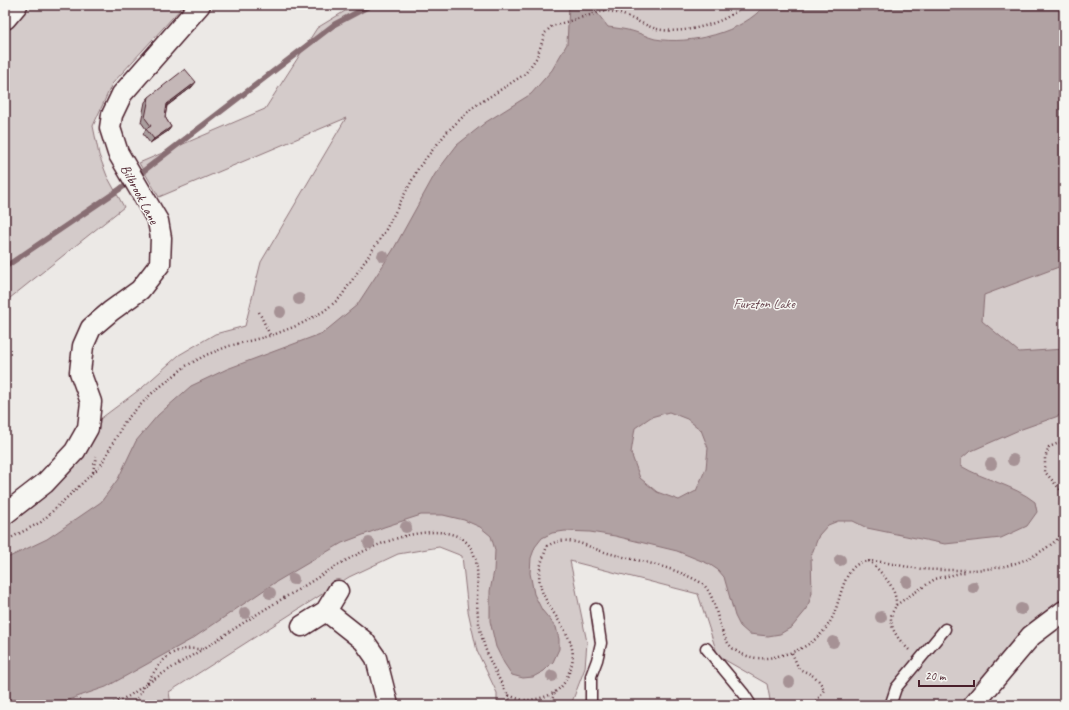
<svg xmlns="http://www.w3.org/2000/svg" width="1069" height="710" viewBox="0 0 1069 710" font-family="Caveat,sans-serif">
  <rect width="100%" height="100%" fill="#ece9e6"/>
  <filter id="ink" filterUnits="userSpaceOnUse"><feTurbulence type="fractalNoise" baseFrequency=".025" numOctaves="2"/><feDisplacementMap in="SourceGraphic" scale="8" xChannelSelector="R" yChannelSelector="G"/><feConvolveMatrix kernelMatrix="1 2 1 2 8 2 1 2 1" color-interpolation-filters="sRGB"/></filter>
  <g filter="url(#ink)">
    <path fill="#d4cbca" stroke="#8f757a" d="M 29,5 L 184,5 L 112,84 L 93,126 L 99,155 L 107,176 L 124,207 L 5,302 L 5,32 Z
      M 355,5 L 1064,5 L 1064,611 L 973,705 L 771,705 L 767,684 L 718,656 L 698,594 L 570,561 L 587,642 L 585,668 L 572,702 L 573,705 L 497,705 L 497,693 L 477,651 L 468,611 L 462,556 L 439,547 L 398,554 L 349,577 L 169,692 L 171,705 L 5,705 L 5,514 L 88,428 L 143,387 L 179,355 L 215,334 L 245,326 L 261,262 L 346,118 L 159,197 L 139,163 L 265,109 L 317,28 Z"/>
    <path fill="#b1a2a3" stroke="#886e73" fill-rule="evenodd" d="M 569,5 L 591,5 L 608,27 C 616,28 624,29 632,31 C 640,33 647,37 655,39 C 690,45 742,33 765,5 L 1064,5 L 1064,265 L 984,295 L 982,321 L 1019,352 L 1064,349 L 1064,414 L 1019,430 L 969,452 L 961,459 L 961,466 C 984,480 1014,485 1035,502 L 1037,512 L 1027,526 L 1001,538 L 945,544 L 867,528 L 853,521 L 838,521 L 828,525 L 819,535 L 811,556 L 812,593 L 807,609 L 792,627 L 780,634 L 768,636 L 749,634 L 740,626 L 735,616 L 724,577 L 718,570 L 709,564 L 677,551 L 615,536 L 590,532 L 565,531 L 552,533 L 542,538 L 535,547 L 531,558 L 530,573 L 534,594 L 542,610 L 556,627 L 559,639 L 559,649 L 553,662 L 544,671 L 533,677 L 523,678 L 512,675 L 504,663 L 496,647 L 490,621 L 490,591 L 494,571 L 495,550 L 491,536 L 480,527 L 464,520 L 443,515 L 421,515 L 384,527 L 342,543 L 276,582 L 192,639 L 106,687 L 68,700 L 27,705 L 5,705 L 5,559 L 47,539 L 101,502 L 118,479 L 136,441 L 158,415 L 191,386 L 227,369 L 323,333 L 357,305 L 393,250 L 435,174 L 457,145 L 486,122 L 531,94 L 552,70 L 567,44 ZM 669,412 L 687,419 L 701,430 L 708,448 L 706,468 L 696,491 L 679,500 L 657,492 L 640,478 L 631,453 L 635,428 L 651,417 Z"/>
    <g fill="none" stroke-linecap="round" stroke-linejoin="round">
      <path stroke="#886e73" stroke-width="5.5" d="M 5,267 L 120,189 L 335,24 L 371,5"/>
      <g stroke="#4a1f2b" stroke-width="13">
        <path id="lane" d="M 706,648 L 744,694 L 751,705
          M 591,705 L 591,676 L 597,660 L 601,643 L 596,609
          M 892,705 L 891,703 L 896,688 L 945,629"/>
      </g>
      <g stroke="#4a1f2b" stroke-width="23">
        <path id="street" d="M 5,514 L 45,483 L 75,451 L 88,428 L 91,402 L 80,372 L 83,346 L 91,328 L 111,311 L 140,290 L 160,264 L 161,238 L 158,221 L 118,153 L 110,128 L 112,115 L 122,94 L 200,5
          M 326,611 L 364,641 L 376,658 L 388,705
          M 302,626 L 326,611 L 338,591
          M 973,705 L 1031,636 L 1064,611"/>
      </g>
      <g stroke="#4a1f2b" stroke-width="25">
        <path id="secondary" d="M 5,18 L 16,5"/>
      </g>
      <path stroke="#4a1f2b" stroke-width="2.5" stroke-dasharray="1 3" stroke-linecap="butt" d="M 611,5 L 613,11 L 637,5
        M 259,312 L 270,335
        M 1064,441 L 1049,447 L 1045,458 L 1045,472 L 1064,494
        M 93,472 L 96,456
        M 5,541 L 41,522 L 93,473 L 101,465 L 125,421 L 151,394 L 186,366 L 206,355 L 229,346 L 273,335 L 301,324 L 324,311 L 340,298 L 384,233 L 419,167 L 447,132 L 472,108 L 525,74 L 537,57 L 545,33 L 552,26 L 604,11 C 623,11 639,24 657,29 C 681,35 727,24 743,5
        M 869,561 C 881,572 897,587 896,605 C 895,608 892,612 891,616 C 890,630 900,641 909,650
        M 896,605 L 935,579 L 965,572
        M 792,653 L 799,669 C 811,674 819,677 824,690 L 814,705
        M 147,683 C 156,669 165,653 182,650 C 188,648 195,649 201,649
        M 508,695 L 512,705
        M 110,705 L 129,696 C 153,679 178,664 203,649 C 234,629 264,609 296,591 C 327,572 357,551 392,540 C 411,533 448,526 465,541 C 481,554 477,583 477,601 C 478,640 490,663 508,695 C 513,697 520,700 526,700 C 537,700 552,696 560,688 C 565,683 567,677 570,670 C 583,637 546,614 540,584 C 537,572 543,558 547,546 C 554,542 560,540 568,541 C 580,542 590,547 601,551 C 631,560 664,564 692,578 C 696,580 700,582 703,584 C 722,603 714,643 742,654 C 756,660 768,659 782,655 C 804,650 824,637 833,616 C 840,602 843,570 860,563 C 873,558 895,565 909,567 C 924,570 939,570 954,570 C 997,571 1032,565 1064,533
        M 133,705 L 144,687
        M 549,705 L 555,693"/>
      <use href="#lane" stroke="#f6f6f2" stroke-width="10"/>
      <use href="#street" stroke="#f6f6f2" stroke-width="20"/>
      <use href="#secondary" stroke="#f6f6f2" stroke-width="22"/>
    </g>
    <g fill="#a69295">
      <circle cx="383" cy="256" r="6"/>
      <circle cx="299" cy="299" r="6"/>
      <circle cx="280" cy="312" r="6"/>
      <circle cx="1013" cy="460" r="6"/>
      <circle cx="991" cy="464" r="6"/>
      <circle cx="406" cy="527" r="6"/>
      <circle cx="369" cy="543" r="6"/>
      <circle cx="840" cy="560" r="6"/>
      <circle cx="293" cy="579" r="6"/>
      <circle cx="907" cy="582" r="6"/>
      <circle cx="973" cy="587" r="6"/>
      <circle cx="270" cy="593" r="6"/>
      <circle cx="1021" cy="609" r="6"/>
      <circle cx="245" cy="613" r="6"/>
      <circle cx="881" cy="617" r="6"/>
      <circle cx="833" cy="642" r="6"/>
      <circle cx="552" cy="676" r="6"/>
      <circle cx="789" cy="682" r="6"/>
    </g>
    <path fill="#a99d9d" stroke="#4a1f2b" d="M 192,87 L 167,106 L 165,117 L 171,127 L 168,131 L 150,143 L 143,134 L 146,129 L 141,122 L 145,102 L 149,97 Z"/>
    <path fill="#898080" stroke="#4a1f2b" d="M 196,82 L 192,87 L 164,108 L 167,104 Z
      M 171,127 L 168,131 L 150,143 L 154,139 Z"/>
    <path fill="#c4b7b7" stroke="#4a1f2b" d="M 185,69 L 196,82 L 167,104 L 165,117 L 171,127 L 154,139 L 146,129 L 151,126 L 145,118 L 149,97 Z"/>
  </g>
  <g text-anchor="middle" stroke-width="3" stroke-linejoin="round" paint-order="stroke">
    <g font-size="14" fill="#4a1f2b" stroke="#f6f6f2">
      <text transform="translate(140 194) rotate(62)" y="5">Bilbrook Lane</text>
    </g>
    <g font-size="14" fill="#6c4a53" stroke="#f6f6f2">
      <text x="764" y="308">Furzton Lake</text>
    </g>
  </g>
  <rect width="1069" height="710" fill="none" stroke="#f6f6f2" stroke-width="20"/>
  <rect x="10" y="10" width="1049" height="690" fill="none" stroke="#4a1f2b" stroke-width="1.5" filter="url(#ink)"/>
  <path d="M919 680v6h55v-6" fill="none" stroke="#4a1f2b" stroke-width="2"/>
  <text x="925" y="680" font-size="12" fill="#4a1f2b" stroke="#f6f6f2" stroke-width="3" paint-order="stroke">20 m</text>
</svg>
